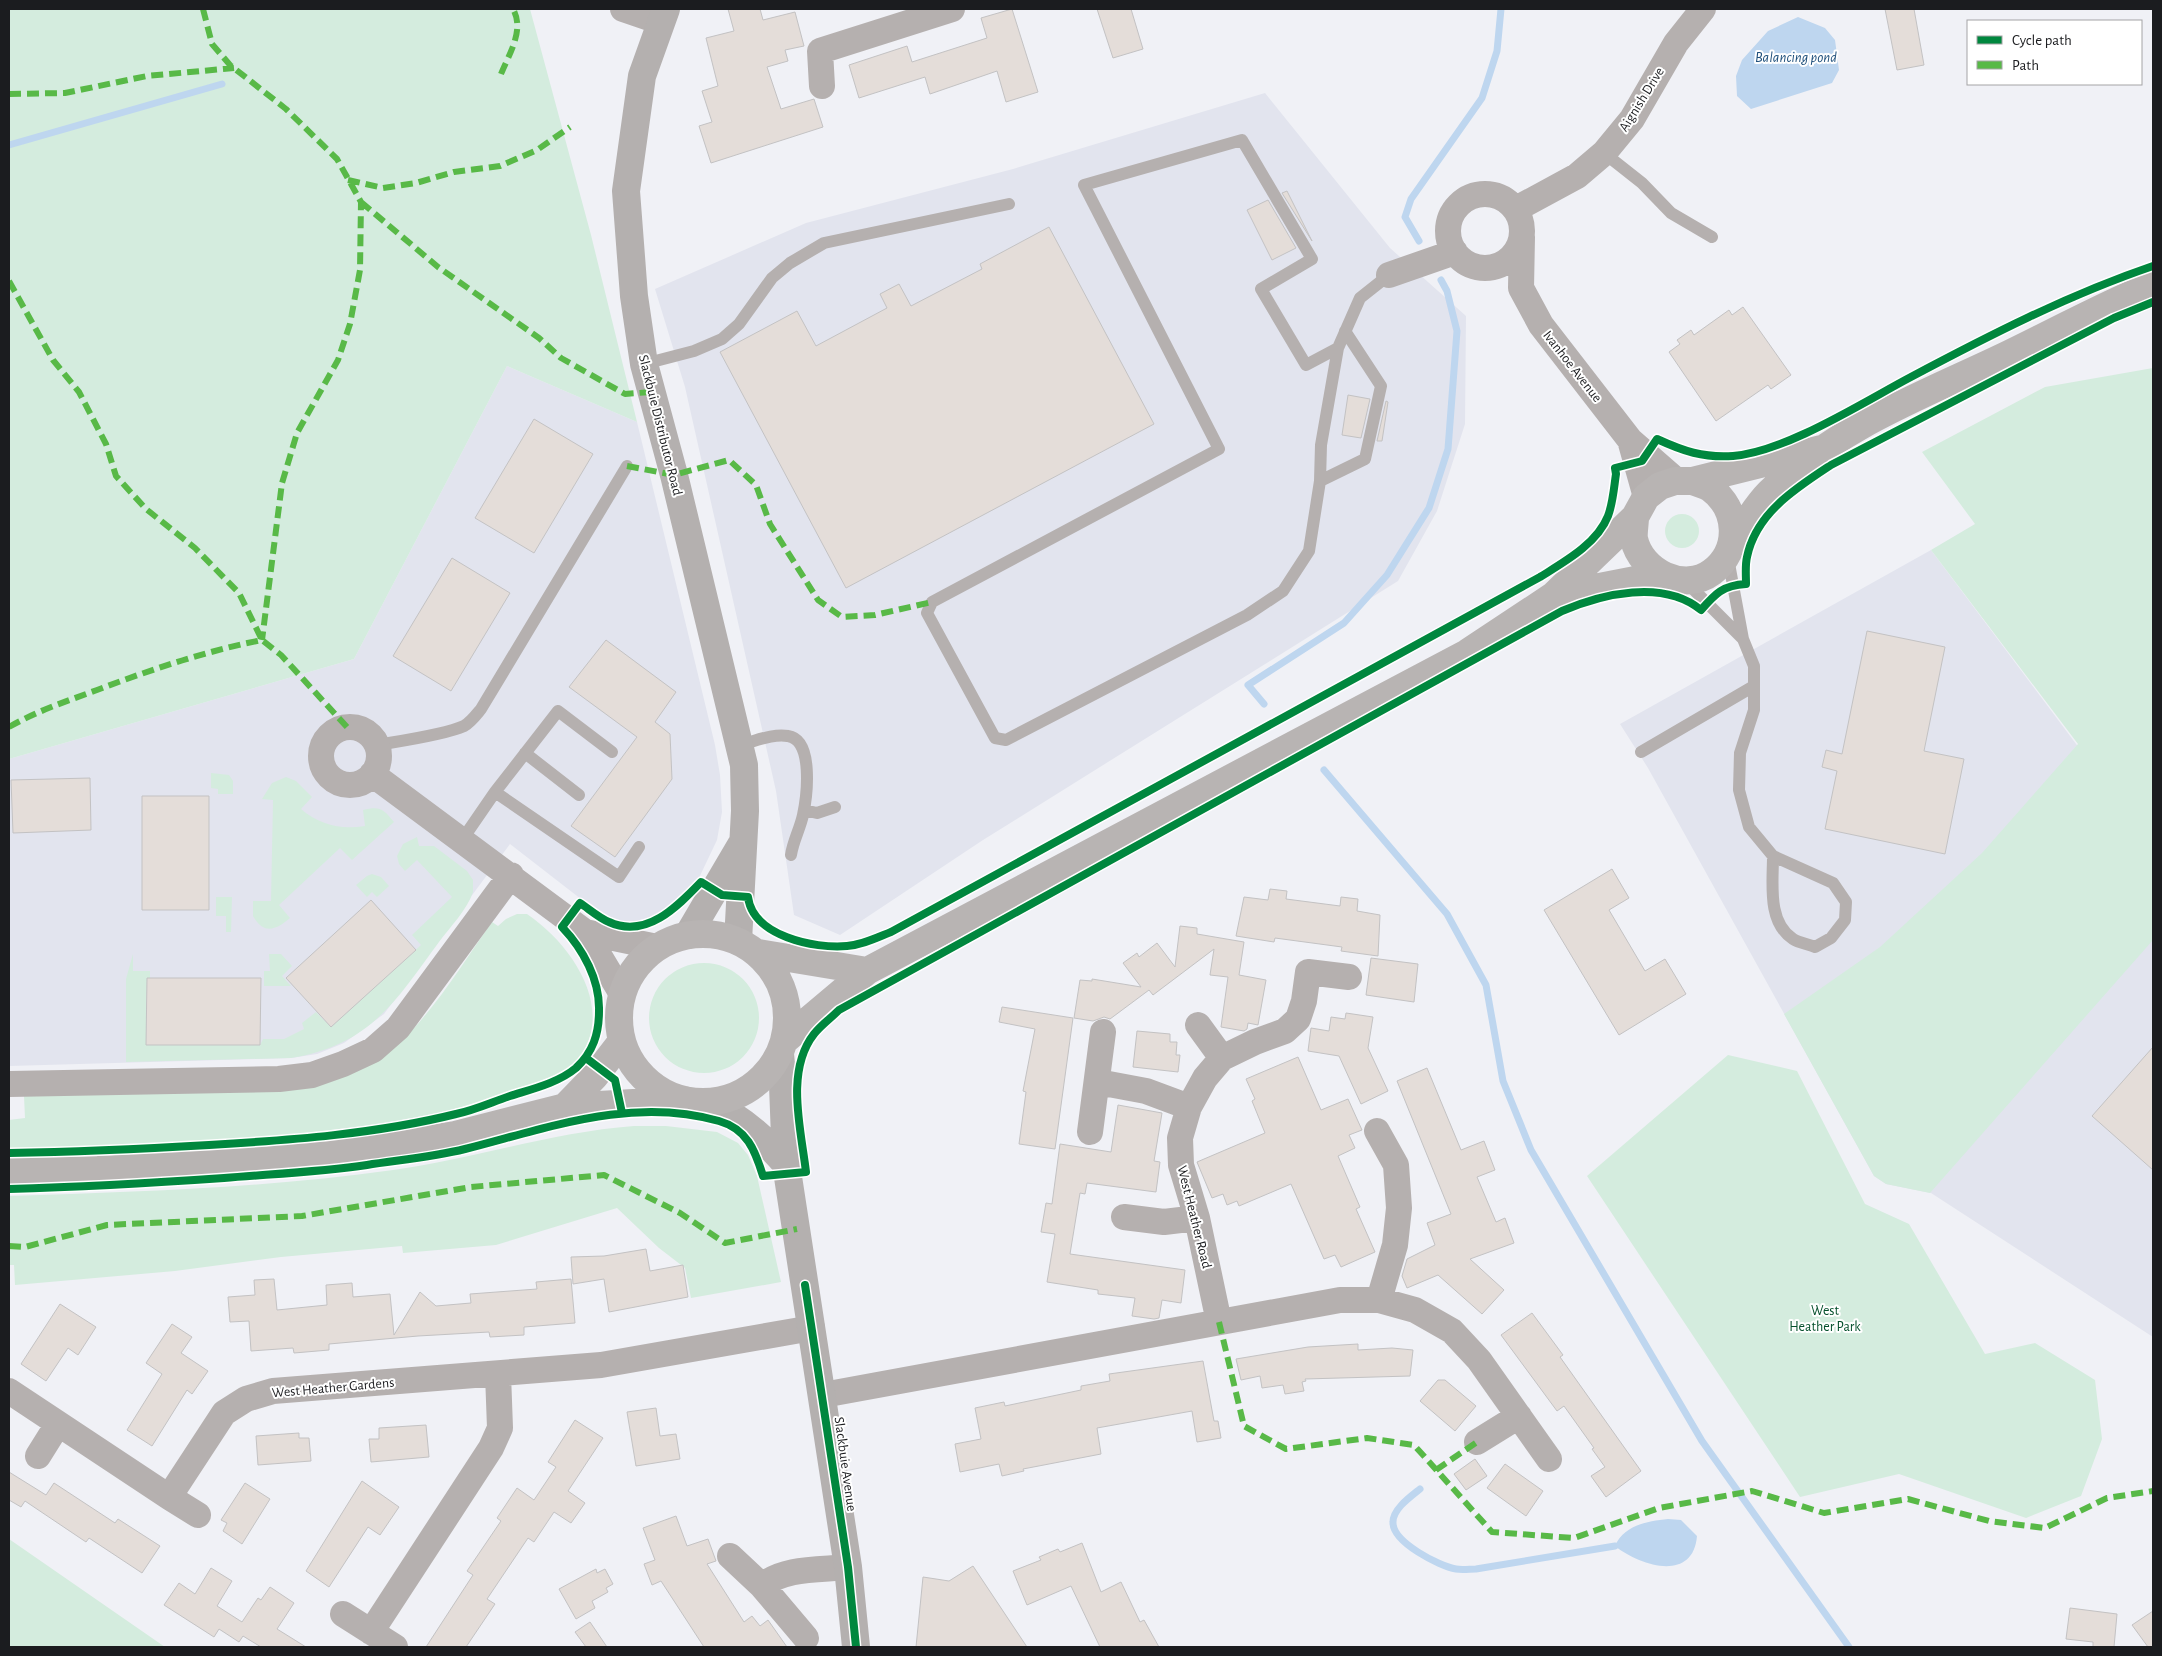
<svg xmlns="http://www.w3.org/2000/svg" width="2162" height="1656" viewBox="0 0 2162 1656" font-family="'Alegreya Sans',sans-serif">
  <rect width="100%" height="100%" fill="#f0f1f6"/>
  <path fill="#e2e4ee" d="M 1265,93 L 1390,248 L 1466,316 L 1465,424 L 1437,511 L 1398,581 L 983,840 L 840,935 L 794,915 L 776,791 L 685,387 L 655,289 L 806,223 L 1013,169 Z
    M 507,366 L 637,422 L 715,745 L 720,775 L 722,812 L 717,840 L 697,882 L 683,897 L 660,915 L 643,922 L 627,924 L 612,921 L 599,913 L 510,844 L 384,1014 L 344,1043 L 317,1054 L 291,1058 L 9,1066 L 9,759 L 354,659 Z
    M 1931,550 L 2153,847 L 2153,1337 L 1931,1193 L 1886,1184 L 1874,1176 L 1648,768 L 1620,724 Z"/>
  <path fill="#d4ecde" d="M 9,9 L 530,9 L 591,235 L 637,422 L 507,366 L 354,659 L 9,759 Z
    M 2153,368 L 2153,940 L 1930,1193 L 1886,1184 L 1874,1176 L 1784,1014 L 1880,947 L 1982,853 L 2078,744 L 1931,550 L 1975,524 L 1922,452 L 2045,387 Z
    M1665 531a17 17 0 1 1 34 0a17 17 0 1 1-34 0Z
    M 211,773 L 229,775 L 233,781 L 233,794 L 218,794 L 218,789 L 211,788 Z
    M 286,777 L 296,781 L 312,797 L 301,809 C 320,825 341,830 365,826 L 363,810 C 379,806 383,808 394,822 L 352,860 L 340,848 L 279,905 L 290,918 C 276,930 264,935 253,916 L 253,901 L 271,901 L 273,800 L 262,799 L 272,783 Z
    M 417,837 L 419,846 L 434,846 L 467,871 L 473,880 L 473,892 C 467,910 450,927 439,942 C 395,1002 370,1045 291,1058 L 126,1062 L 126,979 L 133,954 L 133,971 L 150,971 L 150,978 L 147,978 L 146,1045 L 260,1045 L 263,1039 L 284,1039 L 304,1029 L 302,1023 L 316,1012 L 331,1027 L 421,945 L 412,935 L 452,897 L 417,860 L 405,871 L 399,864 L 397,856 L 403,844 Z
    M 372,874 L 381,877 L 389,886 L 377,897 L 372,892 L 367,897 L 356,885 L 367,876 Z
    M 216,897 L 232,897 L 231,932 L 226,932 L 226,916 L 216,916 Z
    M 517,914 L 527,914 C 577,948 623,1021 567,1071 C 487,1108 401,1122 314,1132 C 213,1144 111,1148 9,1150 L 9,1120 L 25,1118 L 24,1096 L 328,1082 C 359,1071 390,1055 412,1030 C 441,1000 467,957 492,922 L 498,926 L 506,919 Z
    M 269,954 L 281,954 L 292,966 L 282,976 L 291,986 L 264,986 L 264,971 L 270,971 Z
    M649 1018a55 55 0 1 1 110 0a55 55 0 1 1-110 0Z
    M 1728,1055 L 1797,1071 L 1865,1204 L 1909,1224 L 1985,1354 L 2035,1343 L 2095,1380 L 2102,1439 L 2081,1496 L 2026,1518 L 1899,1474 L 1800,1497 L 1587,1176 Z
    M 634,1126 L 666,1126 L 717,1132 L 738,1143 L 748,1155 L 757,1176 L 781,1282 L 691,1298 L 685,1268 L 659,1248 L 617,1208 L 496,1245 L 403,1253 L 402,1246 L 281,1257 L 175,1271 L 15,1285 L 14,1265 L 9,1265 L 9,1196 C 137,1192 266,1188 393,1170 C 474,1159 552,1132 634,1126 Z
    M 9,1539 L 165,1647 L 9,1647 Z"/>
  <path fill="#bed6ef" d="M 1798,17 L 1825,28 L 1835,40 L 1839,70 L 1832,83 L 1751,109 L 1737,96 L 1736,76 L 1742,60 L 1768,31 Z
    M 1668,1519 L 1681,1520 L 1697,1536 C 1693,1583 1640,1566 1615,1546 C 1624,1525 1648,1521 1668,1519 Z"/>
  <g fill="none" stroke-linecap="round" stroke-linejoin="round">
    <path stroke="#bed6ef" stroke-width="7" d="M 9,145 L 222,84
      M 1419,241 L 1405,217 L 1411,199 L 1482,98 L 1497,51 L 1501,9
      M 1264,704 L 1248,685 L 1344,623 L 1387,575 L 1429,508 L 1448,449 L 1457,331 L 1447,291 L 1441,280
      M 1324,770 L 1447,914 L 1486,985 L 1503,1081 L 1531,1150 L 1702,1441 L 1849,1647
      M 1420,1489 C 1410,1497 1393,1509 1393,1522 C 1392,1542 1439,1566 1456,1569 C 1462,1570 1470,1569 1476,1569 L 1615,1546"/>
  </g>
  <path fill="#e4ddd9" stroke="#c3c2c3" d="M 728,9 L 760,9 L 763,20 L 795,12 L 804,46 L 785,50 L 788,61 L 767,67 L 781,109 L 814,99 L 823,127 L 711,163 L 699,126 L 712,122 L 702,91 L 718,86 L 706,38 L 734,31 Z
    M 1012,9 L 1038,92 L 1006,102 L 997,71 L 930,94 L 925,77 L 859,98 L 849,65 L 907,46 L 912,62 L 987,38 L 981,18 Z
    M 1097,9 L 1131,9 L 1143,49 L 1113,58 Z
    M 1885,9 L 1914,9 L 1924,65 L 1897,70 Z
    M 1287,191 L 1312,241 L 1282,193 Z
    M 1268,200 L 1296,248 L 1272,260 L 1247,210 Z
    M 1049,227 L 1154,424 L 846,588 L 720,352 L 797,311 L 816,346 L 887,308 L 880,294 L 899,284 L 911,306 L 982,269 L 980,264 Z
    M 1743,307 L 1791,375 L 1771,389 L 1768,385 L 1716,421 L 1669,352 L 1680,344 L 1677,340 L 1691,330 L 1694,335 L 1729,310 L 1732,315 Z
    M 1348,395 L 1370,399 L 1361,438 L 1342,435 Z
    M 1386,401 L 1388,402 L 1382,441 L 1377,441 Z
    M 534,419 L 593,454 L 534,553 L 475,518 Z
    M 452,558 L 510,593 L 451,691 L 393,656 Z
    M 1867,631 L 1945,647 L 1924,751 L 1964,759 L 1945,854 L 1825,829 L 1837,771 L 1822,767 L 1826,750 L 1842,754 Z
    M 606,640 L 676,692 L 655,722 L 670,734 L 672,779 L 615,857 L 571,826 L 637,737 L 569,687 Z
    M 90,778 L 91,830 L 13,833 L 11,780 Z
    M 142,796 L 209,796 L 209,910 L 142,910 Z
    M 1612,869 L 1629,898 L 1609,910 L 1645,971 L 1665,959 L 1686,994 L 1619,1035 L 1544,910 Z
    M 1270,889 L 1287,891 L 1286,899 L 1340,906 L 1341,897 L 1358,899 L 1357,911 L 1380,915 L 1378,956 L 1341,951 L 1342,947 L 1275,938 L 1274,942 L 1236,936 L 1244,897 L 1268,900 Z
    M 371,900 L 416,950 L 331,1027 L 286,978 Z
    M 1180,926 L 1197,928 L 1197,934 L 1244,942 L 1239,975 L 1266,980 L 1258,1025 L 1248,1023 L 1247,1029 L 1244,1031 L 1221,1027 L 1228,977 L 1210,975 L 1214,949 L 1153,995 L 1149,990 L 1110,1019 L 1104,1017 L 1093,1021 L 1074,1018 L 1080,980 L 1092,981 L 1092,979 L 1141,987 L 1123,963 L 1137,953 L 1139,957 L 1157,943 L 1175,967 Z
    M 1371,958 L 1418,964 L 1414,1002 L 1366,995 Z
    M 147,978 L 261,978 L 260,1045 L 146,1045 Z
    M 1002,1007 L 1073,1018 L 1055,1149 L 1019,1144 L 1026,1092 L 1023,1091 L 1035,1029 L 999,1022 Z
    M 1346,1013 L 1373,1017 L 1368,1048 L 1388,1091 L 1361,1104 L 1339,1056 L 1308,1051 L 1311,1028 L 1329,1031 L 1331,1017 L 1345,1019 Z
    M 1137,1031 L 1170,1034 L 1170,1042 L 1177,1042 L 1176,1055 L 1180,1055 L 1178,1072 L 1133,1067 Z
    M 2153,1047 L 2153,1170 L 2092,1116 Z
    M 1298,1057 L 1321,1110 L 1348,1099 L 1362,1130 L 1349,1135 L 1355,1148 L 1338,1156 L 1360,1207 L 1356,1209 L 1375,1252 L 1341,1267 L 1335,1255 L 1324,1259 L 1291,1184 L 1239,1206 L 1237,1201 L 1227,1205 L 1223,1194 L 1212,1198 L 1197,1162 L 1265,1133 L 1252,1101 L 1255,1099 L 1246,1079 Z
    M 1427,1068 L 1461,1150 L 1484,1141 L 1495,1170 L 1477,1177 L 1496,1222 L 1505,1218 L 1514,1243 L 1470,1259 L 1504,1290 L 1482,1314 L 1438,1275 L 1407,1288 L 1402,1276 L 1407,1259 L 1435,1245 L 1427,1223 L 1451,1214 L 1397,1081 Z
    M 1118,1105 L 1162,1113 L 1154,1161 L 1160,1162 L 1156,1192 L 1087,1183 L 1085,1194 L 1080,1193 L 1070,1254 L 1185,1270 L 1181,1303 L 1162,1300 L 1159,1318 L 1154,1319 L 1132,1316 L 1135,1298 L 1098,1294 L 1098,1290 L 1047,1282 L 1055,1234 L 1041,1232 L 1046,1203 L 1052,1204 L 1060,1144 L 1111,1152 Z
    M 646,1249 L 650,1271 L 683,1265 L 688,1297 L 609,1312 L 604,1279 L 573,1284 L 571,1257 L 604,1256 Z
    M 274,1279 L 277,1310 L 327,1305 L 326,1285 L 352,1283 L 353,1297 L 390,1294 L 394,1335 L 420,1292 L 436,1306 L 471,1303 L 470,1294 L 537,1289 L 536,1282 L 571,1279 L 575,1323 L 524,1327 L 524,1335 L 490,1337 L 489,1332 L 418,1336 L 329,1344 L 329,1350 L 294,1353 L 293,1348 L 251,1351 L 249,1321 L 230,1322 L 228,1297 L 255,1295 L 254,1280 Z
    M 60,1304 L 96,1327 L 78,1355 L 68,1348 L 46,1381 L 21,1364 Z
    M 1532,1313 L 1563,1355 L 1560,1357 L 1641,1471 L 1606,1497 L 1591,1476 L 1605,1467 L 1592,1449 L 1594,1448 L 1564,1406 L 1557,1411 L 1501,1335 Z
    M 172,1324 L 192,1337 L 181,1353 L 208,1371 L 192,1394 L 187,1390 L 152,1446 L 127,1430 L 162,1374 L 146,1363 Z
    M 1358,1344 L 1358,1350 L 1392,1348 L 1413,1350 L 1410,1376 L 1305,1379 L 1306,1381 L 1302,1382 L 1304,1391 L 1285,1394 L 1283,1385 L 1262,1388 L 1260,1376 L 1241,1380 L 1236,1359 L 1308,1347 Z
    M 1203,1361 L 1214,1421 L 1218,1421 L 1221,1438 L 1197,1442 L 1192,1411 L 1097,1428 L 1101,1454 L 1023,1469 L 1024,1471 L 1002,1476 L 999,1464 L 960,1472 L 955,1444 L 981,1439 L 975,1408 L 1004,1402 L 1005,1406 L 1081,1390 L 1081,1386 L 1110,1381 L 1109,1374 Z
    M 1438,1380 L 1445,1380 L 1476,1406 L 1455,1431 L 1420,1401 Z
    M 656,1408 L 660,1436 L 676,1434 L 680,1459 L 636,1466 L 627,1412 Z
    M 575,1420 L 603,1438 L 568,1491 L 585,1503 L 571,1523 L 554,1512 L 534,1542 L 528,1538 L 487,1599 L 495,1604 L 466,1647 L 426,1647 L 473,1575 L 467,1571 L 501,1521 L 497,1518 L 517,1488 L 534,1500 L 556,1467 L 548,1462 Z
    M 426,1425 L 429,1457 L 371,1462 L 369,1439 L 379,1439 L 379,1428 Z
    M 299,1433 L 299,1438 L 309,1438 L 311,1461 L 258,1465 L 256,1436 Z
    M 1475,1459 L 1487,1476 L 1466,1490 L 1454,1474 Z
    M 1505,1464 L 1543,1491 L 1526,1516 L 1487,1488 Z
    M 9,1472 L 46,1495 L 54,1483 L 115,1523 L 118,1519 L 160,1546 L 142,1573 L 89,1538 L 86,1542 L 25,1501 L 21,1507 L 9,1500 Z
    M 362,1481 L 399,1507 L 380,1535 L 368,1527 L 329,1587 L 306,1571 Z
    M 245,1483 L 270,1499 L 242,1544 L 223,1531 L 227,1523 L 221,1520 Z
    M 676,1516 L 687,1546 L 708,1539 L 716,1561 L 707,1564 L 744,1622 L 752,1616 L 760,1626 L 768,1620 L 787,1647 L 704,1647 L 661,1581 L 652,1585 L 644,1564 L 655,1560 L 643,1528 Z
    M 1082,1543 L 1101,1592 L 1121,1582 L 1140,1622 L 1144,1620 L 1159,1647 L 1100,1647 L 1071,1586 L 1027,1605 L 1013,1571 L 1041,1560 L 1039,1557 L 1058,1549 L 1060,1552 Z
    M 973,1566 L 1027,1647 L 916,1647 L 923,1577 L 949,1581 Z
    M 211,1568 L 232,1581 L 217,1606 L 242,1622 L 258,1598 L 261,1600 L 270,1587 L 294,1603 L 277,1629 L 306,1647 L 261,1647 L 243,1636 L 239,1642 L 219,1629 L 214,1637 L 164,1605 L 179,1583 L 195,1594 Z
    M 596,1569 L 597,1573 L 605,1569 L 613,1584 L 606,1588 L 608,1592 L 592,1601 L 595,1608 L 576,1619 L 559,1589 Z
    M 2070,1608 L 2117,1614 L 2114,1647 L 2093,1647 L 2093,1642 L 2066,1639 Z
    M 2153,1611 L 2153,1647 L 2148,1647 L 2132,1625 Z
    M 590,1622 L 607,1647 L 586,1647 L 575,1632 Z"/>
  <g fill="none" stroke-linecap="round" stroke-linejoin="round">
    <path stroke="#b5b0af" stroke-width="12" d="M 1604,153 L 1642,183 L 1671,213 L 1712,237
      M 1338,348 L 1306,365 L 1261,289 L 1312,259 L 1242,140 L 1084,185 L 1219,449 L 932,602 L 927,613 L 995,738 L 1006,740 L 1247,615 L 1283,591 L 1309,551 L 1320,481 L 1321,445 L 1338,348 L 1360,298 L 1389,275
      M 644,364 L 694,351 L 722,339 L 739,324 L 772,278 L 790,263 L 824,243 L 1009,204
      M 1320,481 L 1365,459 L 1381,386 L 1345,331
      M 1728,558 L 1743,639 L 1754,666 L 1754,710 L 1740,753 L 1739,790 L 1749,827 L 1773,856 L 1833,883 L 1846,902 L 1845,920 L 1831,938 L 1815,947 C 1808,944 1799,943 1793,939 C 1767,922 1773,883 1773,856
      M 1685,581 L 1743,639
      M 377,745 C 400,741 444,735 464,726 C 471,722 476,715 481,709 L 627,466
      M 739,745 C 753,742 773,733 788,736 C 814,740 807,796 803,815 C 800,829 793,841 791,855
      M 1641,752 L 1754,686
      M 525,753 L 579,795
      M 495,792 L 619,877 L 639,847
      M 804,810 L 817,813 L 835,807
      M 462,840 L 495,792 L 558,711 L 612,752"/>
    <path stroke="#b5b0af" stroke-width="26" d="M 623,9 L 661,22
      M 822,86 L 820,51 L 952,9
      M1448 231a37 37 0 1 1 74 0a37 37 0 1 1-74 0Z
      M 1516,209 L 1577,176 L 1604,153 L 1632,119 L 1676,43 L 1703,9
      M 1522,237 L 1521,288 L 1541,325 L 1630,440 L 1677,481
      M 1389,275 L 1455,252
      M 1630,440 L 1646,497
      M321 756a29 29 0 1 1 58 0a29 29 0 1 1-58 0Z
      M 372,774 L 585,932 L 622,994
      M 585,932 L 657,947
      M 1198,1025 L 1222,1058
      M 1098,1082 L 1146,1091 L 1189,1107
      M 9,1084 L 279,1079 L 312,1075 L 343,1064 L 373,1050 L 398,1028 L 511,875
      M 1377,1131 L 1396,1165 L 1399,1208 L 1395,1245 L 1379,1300
      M 1090,1132 L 1103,1032
      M 1124,1217 L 1164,1222 L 1197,1218
      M 1219,1322 L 1197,1218 L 1181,1165 L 1180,1138 L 1189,1107 L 1205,1078 L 1222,1058 L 1255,1042 L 1285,1031 L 1298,1019 L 1304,1001 L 1308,972 L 1349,977
      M 9,1391 L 169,1497 L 224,1413 L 246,1399 L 273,1391 L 601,1365 L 812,1328
      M 823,1395 L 1340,1300 L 1379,1300 L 1415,1310 L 1452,1331 L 1479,1360 L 1549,1459
      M 1477,1442 L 1519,1416
      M 38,1456 L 58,1424
      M 169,1497 L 198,1515
      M 730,1556 L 762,1586 L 806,1638
      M 762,1586 C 784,1567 820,1570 848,1567
      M 343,1614 L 395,1647
      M 371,1632 L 491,1448 L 500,1428 L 498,1374"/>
    <path stroke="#b4b0af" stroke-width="28" d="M 666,9 L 642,76 L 626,191 L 634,296 L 644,364 L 674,475 L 744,765 L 745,811 L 738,941
      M 688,935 L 741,845
      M 780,1054 L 783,1085 L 786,1164 L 848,1567 L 856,1647
      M 710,1102 C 745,1122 760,1134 786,1164"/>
    <path stroke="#b8b4b3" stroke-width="28" d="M 1635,517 C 1635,524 1633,533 1634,539 C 1641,572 1684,593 1712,572 C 1741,550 1739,509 1710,488 C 1705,485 1698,483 1692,481
      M 1733,542 C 1745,526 1755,507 1769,493 C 1835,428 1921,396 2003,357 C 2053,333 2102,306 2153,285
      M 1553,596 L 1661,575
      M619 1018a84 84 0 1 1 168 0a84 84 0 1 1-168 0Z
      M 758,953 L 867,971
      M 785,1040 L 867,971 L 1467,653 L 1553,596 L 1635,517 L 1646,497 L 1660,486 L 1675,481 L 1692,481 L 1821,449
      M 565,1107 L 595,1076 L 622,1041
      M 9,1172 L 98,1170 L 269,1160 L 355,1151 L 455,1135 L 565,1107 L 685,1100"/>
    <path stroke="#58b947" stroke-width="6" stroke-dasharray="12 6" stroke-linecap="butt" d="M 203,9 L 212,44 L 230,65 L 286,109 L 337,159 L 361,202 L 360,270 L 350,324 L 338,360 L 297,433 L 282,483 L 262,640
      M 501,74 C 509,54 525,30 513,9
      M 9,94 L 65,93 L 147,76 L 234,68
      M 348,180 L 383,188 L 416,183 L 454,172 L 500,166 L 537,150 L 570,127
      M 361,202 L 438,267 L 539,338 L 561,358 L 625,394 L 651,392
      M 9,281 L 53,360 L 79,392 L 106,444 L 116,476 L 146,509 L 195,548 L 239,593 L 262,640
      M 627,466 L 674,475 L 729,460 L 756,485 L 770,524 L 818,600 L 842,617 L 875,615 L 932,602
      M 9,727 C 37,711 67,701 97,690 C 150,670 206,651 262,640 L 281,655 L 347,727
      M 9,1246 L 25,1247 L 107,1225 L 302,1216 L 471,1187 L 604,1175 L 680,1213 L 725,1243 L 797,1229
      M 1219,1322 L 1244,1426 L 1286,1449 L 1367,1438 L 1414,1445 L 1492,1532 L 1574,1538 L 1659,1508 L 1752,1491 L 1824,1513 L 1908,1499 L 1989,1521 L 2045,1528 L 2107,1498 L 2153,1491
      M 1436,1470 L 1477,1442"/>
    <g stroke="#fff" stroke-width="11">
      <path id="cycleway" d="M 586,1058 L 615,1080 L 622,1113
        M 9,1153 C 76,1152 142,1149 209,1145 C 292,1140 376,1134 456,1114 C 475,1110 492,1102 510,1096 C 532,1089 558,1083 576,1068 C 593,1052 599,1034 599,1011 C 600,980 583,949 562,927 L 580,903 C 589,909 599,918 609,922 C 646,939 677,907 701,882 L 722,895 L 748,897 C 753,936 814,949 847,946 C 862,945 876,938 891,932 L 1540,577 C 1564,562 1597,544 1608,516 C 1613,503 1614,487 1616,474 L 1615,468 L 1642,461 L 1657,439 C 1683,451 1703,458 1733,456 C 1785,452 1862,403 1909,378 C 1988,336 2068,295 2153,266
        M 9,1189 C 81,1187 152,1183 224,1178 C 271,1174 320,1172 367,1165 C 399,1160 433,1157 465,1149 C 548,1128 632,1096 719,1121 C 747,1129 755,1150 763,1176 L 806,1172 C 801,1129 785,1071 814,1034 C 821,1025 831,1018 839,1010 L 1562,611 C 1602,594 1663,579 1701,610 C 1715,594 1723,585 1746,584 C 1746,575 1745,565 1747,557 C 1756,513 1796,488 1831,465 L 2114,318 L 2153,302
        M 805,1285 L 848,1567 L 856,1647"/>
    </g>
    <use href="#cycleway" stroke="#00873e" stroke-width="8"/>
  </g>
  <g text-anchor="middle" stroke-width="4" stroke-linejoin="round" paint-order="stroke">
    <g font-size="14" fill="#1b1c1f" stroke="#fff">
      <text transform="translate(1641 99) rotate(-58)" y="5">Aignish Drive</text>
      <text transform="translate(1573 366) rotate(52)" y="5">Ivanhoe Avenue</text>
      <text transform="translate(661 425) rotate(76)" y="5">Slackbuie Distributor Road</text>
      <text transform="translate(1195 1217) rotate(76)" y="5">West Heather Road</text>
      <text transform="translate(333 1387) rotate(-5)" y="5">West Heather Gardens</text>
      <text transform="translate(846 1464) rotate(82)" y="5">Slackbuie Avenue</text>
    </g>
    <g font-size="14" fill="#05502c" stroke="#fff">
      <text x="1825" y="1315">West<tspan x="1825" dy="16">Heather Park</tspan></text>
    </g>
    <g font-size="15" font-style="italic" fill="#1d4e7a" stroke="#fff">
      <text x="1796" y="62">Balancing pond</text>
    </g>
  </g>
  <rect width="2162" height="1656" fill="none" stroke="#1b1c1f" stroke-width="20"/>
  <rect x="1967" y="20" width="175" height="65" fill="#ffffff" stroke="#a4a4a5"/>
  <rect x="1977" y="36" width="25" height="8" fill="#00873e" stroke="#a4a4a5"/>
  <text x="2012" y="45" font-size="15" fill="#1b1c1f">Cycle path</text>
  <rect x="1977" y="61" width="25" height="8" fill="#58b947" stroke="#a4a4a5"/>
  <text x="2012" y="70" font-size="15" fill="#1b1c1f">Path</text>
</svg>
